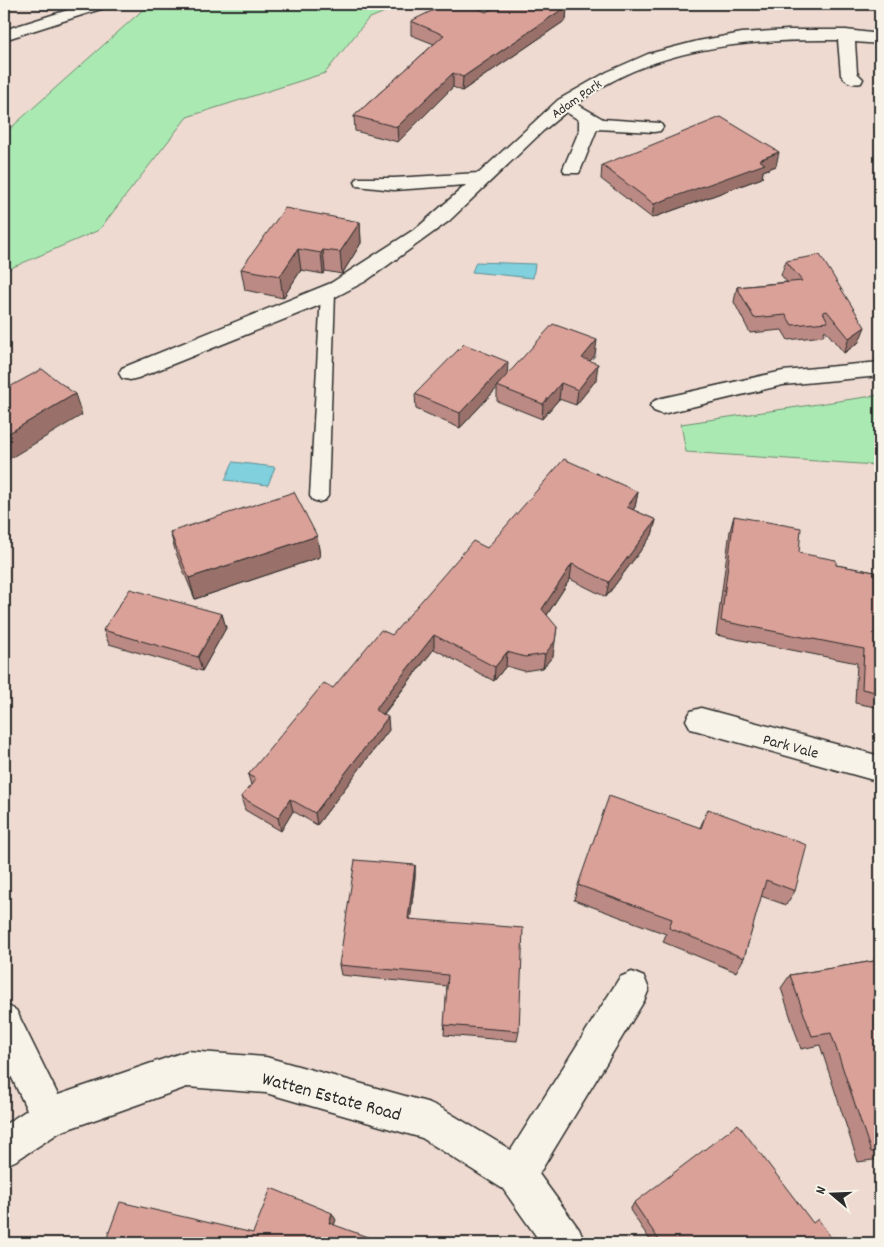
<svg xmlns="http://www.w3.org/2000/svg" width="884" height="1247" viewBox="0 0 884 1247" font-family="Dekko,sans-serif">
  <rect width="100%" height="100%" fill="#eedad0"/>
  <filter id="ink" filterUnits="userSpaceOnUse"><feTurbulence type="fractalNoise" baseFrequency=".02" numOctaves="2"/><feDisplacementMap in="SourceGraphic" scale="10" xChannelSelector="R" yChannelSelector="G"/><feConvolveMatrix kernelMatrix="1 2 1 2 8 2 1 2 1" color-interpolation-filters="sRGB"/></filter>
  <g filter="url(#ink)">
    <path fill="#aaeab2" stroke="#6a8a6e" d="M 159,4 L 403,4 L 368,19 L 325,73 L 187,117 L 99,230 L 4,271 L 4,134 L 146,7 Z
      M 880,395 L 880,469 L 875,465 L 686,452 L 681,424 Z"/>
    <path fill="#80d0dd" stroke="#5e8e96" d="M 476,262 L 535,264 L 533,278 L 472,272 Z
      M 233,462 L 275,467 L 268,485 L 225,480 Z"/>
    <g fill="none" stroke-linecap="round" stroke-linejoin="round">
      <g stroke="#2b2b2b" stroke-width="3">
        <path id="lane" d="M 328,289 L 335,293 L 328,496 L 325,500 L 319,502 L 313,500 L 310,496 L 321,293 Z"/>
      </g>
      <g stroke="#2b2b2b" stroke-width="3">
        <path id="street" d="M 87,4 L 110,4 L 107,7 L 4,40 L 4,30 Z
          M 788,30 L 846,30 L 880,34 L 880,44 L 855,42 L 857,73 L 863,79 L 861,83 C 852,85 846,82 841,75 L 838,40 L 834,40 C 746,39 649,48 577,104 L 603,119 L 660,123 L 663,127 L 660,131 L 654,132 L 597,129 L 581,169 L 579,173 L 565,173 L 563,169 L 579,131 L 579,120 L 566,112 L 543,131 L 449,221 L 366,281 L 320,305 L 138,378 L 130,380 L 122,378 L 119,373 L 122,368 L 331,283 L 418,227 L 466,185 L 394,190 L 357,186 L 355,182 L 357,178 L 394,178 L 479,173 L 558,100 L 607,72 L 648,54 L 698,41 L 742,33 Z
          M 880,362 L 880,376 L 783,385 L 662,414 L 654,411 L 650,406 L 654,401 L 662,398 L 783,371 Z
          M 701,708 L 880,756 L 880,782 L 691,729 L 686,720 L 691,711 Z
          M 632,972 L 644,977 L 649,989 L 644,1001 L 539,1174 L 579,1229 L 585,1243 L 541,1243 L 503,1189 L 422,1138 L 266,1093 L 187,1087 L 60,1132 L 17,1160 L 4,1166 L 4,1125 L 27,1110 L 4,1061 L 4,1004 L 16,1010 L 58,1095 L 187,1051 L 266,1057 L 430,1103 L 443,1109 L 511,1150 L 620,977 Z"/>
      </g>
      <use href="#lane" fill="#f7f3e8" fill-rule="evenodd"/>
      <use href="#street" fill="#f7f3e8" fill-rule="evenodd"/>
    </g>
    <path fill="#bb8a84" stroke="#2b2b2b" d="M 517,4 L 567,6 L 566,20 L 462,91 L 453,87 L 398,142 L 355,131 L 354,116 L 434,44 L 411,35 L 411,21 L 486,12 Z
      M 602,165 L 776,166 L 763,171 L 762,178 L 652,218 L 601,179 Z
      M 360,222 L 361,243 L 342,274 L 325,271 L 323,274 L 301,270 L 283,298 L 245,290 L 241,269 Z
      M 786,261 L 859,342 L 844,353 L 825,330 L 823,336 L 788,340 L 782,330 L 750,333 L 734,302 L 737,287 L 787,282 L 781,275 Z
      M 595,355 L 590,361 L 596,380 L 576,405 L 559,399 L 542,419 L 497,401 L 497,388 L 460,428 L 416,409 L 415,394 Z
      M 638,492 L 635,507 L 633,510 L 656,520 L 652,535 L 606,597 L 570,579 L 547,615 L 553,656 L 543,668 L 524,671 L 506,666 L 494,681 L 434,649 L 384,714 L 389,730 L 317,825 L 293,811 L 281,831 L 245,810 L 241,797 L 251,785 L 248,775 L 333,688 L 392,635 L 487,548 Z
      M 734,516 L 799,553 L 836,565 L 880,573 L 880,708 L 855,703 L 857,663 L 716,635 L 730,531 Z
      M 170,532 L 317,536 L 320,557 L 195,599 L 176,553 Z
      M 222,614 L 226,628 L 202,671 L 109,644 L 103,630 Z
      M 708,809 L 795,891 L 786,905 L 761,896 L 744,958 L 736,972 L 663,942 L 666,934 L 574,900 L 578,885 L 700,828 Z
      M 415,865 L 415,877 L 410,919 L 519,1031 L 517,1041 L 444,1035 L 447,986 L 341,975 L 339,965 Z
      M 880,960 L 880,1159 L 858,1162 L 820,1045 L 801,1049 L 781,988 L 790,975 Z
      M 634,1203 L 813,1223 L 835,1243 L 652,1243 L 630,1210 Z"/>
    <path fill="#99716b" stroke="#2b2b2b" d="M 567,6 L 566,20 L 462,91 L 463,77 Z
      M 453,73 L 453,87 L 398,142 L 397,127 Z
      M 779,152 L 776,166 L 763,171 L 762,178 L 652,218 L 654,204 Z
      M 360,222 L 361,243 L 342,274 L 340,252 Z
      M 298,249 L 301,270 L 283,298 L 280,276 Z
      M 323,250 L 325,271 L 323,274 L 321,253 Z
      M 865,327 L 859,342 L 844,353 L 849,338 Z
      M 597,340 L 595,355 L 580,374 L 582,358 Z
      M 508,362 L 507,377 L 497,386 L 497,388 L 460,428 L 460,413 Z
      M 598,364 L 596,380 L 576,405 L 578,390 Z
      M 561,383 L 559,399 L 542,419 L 543,404 Z
      M 75,394 L 82,415 L 4,462 L 4,436 Z
      M 638,492 L 635,507 L 624,521 L 627,507 Z
      M 656,520 L 652,535 L 606,597 L 609,582 Z
      M 317,536 L 320,557 L 195,599 L 189,578 Z
      M 572,564 L 570,579 L 541,624 L 542,609 Z
      M 222,614 L 226,628 L 202,671 L 198,657 Z
      M 557,627 L 553,656 L 543,668 L 545,654 Z
      M 434,635 L 434,649 L 376,723 L 375,710 Z
      M 507,652 L 506,666 L 494,681 L 495,667 Z
      M 388,717 L 389,730 L 317,825 L 315,813 Z
      M 290,799 L 293,811 L 281,831 L 278,818 Z
      M 415,865 L 415,877 L 409,931 L 408,919 Z
      M 332,1213 L 336,1220 L 332,1231 L 329,1223 Z"/>
    <path fill="#daa199" stroke="#2b2b2b" d="M 446,4 L 467,4 L 486,12 L 500,4 L 559,4 L 567,6 L 463,77 L 453,73 L 397,127 L 354,116 L 444,35 L 411,21 Z
      M 721,117 L 779,152 L 759,160 L 765,164 L 654,204 L 602,165 Z
      M 285,208 L 360,222 L 340,252 L 323,250 L 321,253 L 298,249 L 280,276 L 241,269 Z
      M 820,255 L 865,327 L 849,338 L 827,311 L 823,312 L 828,322 L 792,325 L 786,315 L 754,318 L 737,287 L 802,281 L 786,261 Z
      M 553,324 L 597,340 L 582,358 L 598,364 L 578,390 L 561,383 L 543,404 L 497,386 Z
      M 464,344 L 508,362 L 460,413 L 415,394 Z
      M 42,369 L 75,394 L 4,436 L 4,390 Z
      M 564,459 L 638,492 L 627,507 L 656,520 L 609,582 L 572,564 L 542,609 L 557,627 L 555,641 L 545,654 L 525,657 L 507,652 L 495,667 L 434,635 L 375,710 L 388,717 L 315,813 L 290,799 L 278,818 L 241,797 L 256,779 L 248,775 L 324,683 L 333,688 L 381,630 L 392,635 L 473,541 L 487,548 Z
      M 294,492 L 317,536 L 189,578 L 170,532 Z
      M 734,516 L 801,528 L 799,553 L 836,560 L 836,565 L 880,573 L 880,693 L 862,689 L 864,649 L 721,621 Z
      M 130,589 L 222,614 L 198,657 L 103,630 Z
      M 609,796 L 701,828 L 708,809 L 807,845 L 795,891 L 766,880 L 744,958 L 669,928 L 672,919 L 578,885 Z
      M 355,860 L 415,865 L 408,919 L 523,928 L 519,1031 L 444,1025 L 448,975 L 339,965 Z
      M 880,960 L 880,1151 L 871,1152 L 831,1033 L 812,1036 L 790,975 Z
      M 738,1124 L 813,1223 L 818,1219 L 835,1243 L 661,1243 L 634,1203 Z
      M 271,1188 L 332,1213 L 329,1223 L 384,1243 L 105,1243 L 120,1202 L 253,1233 Z"/>
  </g>
  <g text-anchor="middle" stroke-width="4" stroke-linejoin="round" paint-order="stroke">
    <g font-size="14" fill="#2b2b2b" stroke="#f7f3e8">
      <text transform="translate(576 98) rotate(-35)" y="5">Adam Park</text>
    </g>
    <g font-size="16" fill="#2b2b2b" stroke="#f7f3e8">
      <text transform="translate(791 745) rotate(15)" y="6">Park Vale</text>
    </g>
    <g font-size="19" fill="#2b2b2b" stroke="#f7f3e8">
      <text transform="translate(332 1095) rotate(15)" y="7">Watten Estate Road</text>
    </g>
  </g>
  <rect width="884" height="1247" fill="none" stroke="#f7f3e8" stroke-width="20"/>
  <rect x="10" y="10" width="864" height="1227" fill="none" stroke="#2b2b2b" stroke-width="2" filter="url(#ink)"/>
  <g transform="translate(832 1194) rotate(289)" stroke="#f7f3e8" stroke-width="4" paint-order="stroke">
  <path d="M0-4L9 19L0 12L-9 19Z" fill="#2b2b2b"/>
  <text y="-8" font-size="14" font-weight="bold" text-anchor="middle" fill="#2b2b2b">N</text>
  </g>
</svg>
